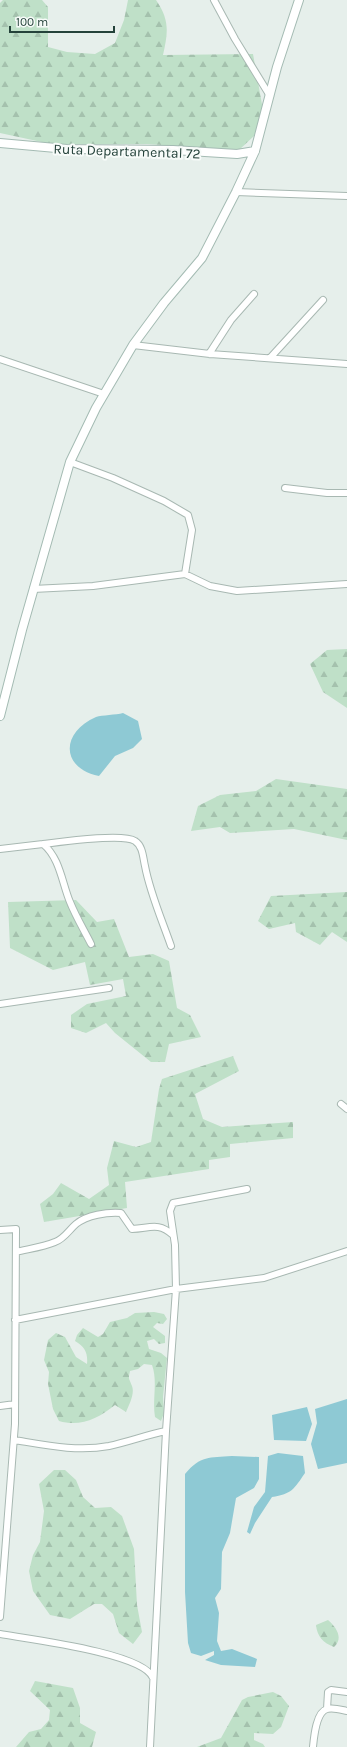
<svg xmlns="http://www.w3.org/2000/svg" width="347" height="1747" viewBox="0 0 347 1747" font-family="Karla,sans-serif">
  <defs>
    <pattern id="forest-firs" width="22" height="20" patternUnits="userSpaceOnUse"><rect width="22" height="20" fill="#bfe0c8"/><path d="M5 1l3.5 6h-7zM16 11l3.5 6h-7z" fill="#a4c1ad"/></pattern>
  </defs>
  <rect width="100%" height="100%" fill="#e6efeb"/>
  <path fill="url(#forest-firs)" d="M 3,0 L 42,0 L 48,7 L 48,47 L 67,52 L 95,54 L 115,43 L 124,20 L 128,0 L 156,0 C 170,20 168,33 163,55 L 253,54 L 263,110 L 254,136 L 239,150 L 147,144 L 51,144 L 0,133 L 0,3 Z
    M 347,649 L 347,708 L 323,692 L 310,664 L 327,650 Z
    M 276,779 L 347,789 L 347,840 L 294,829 L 230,833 L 220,827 L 191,831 L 198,806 L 220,795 L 256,791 Z
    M 347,892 L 347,942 L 332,932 L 320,945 L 296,932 L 295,923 L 269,929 L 258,921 L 271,896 Z
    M 76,900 L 97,922 L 114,919 L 129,957 L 153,954 L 169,961 L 177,1008 L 190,1015 L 201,1037 L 169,1044 L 165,1062 L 151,1062 L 115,1033 L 106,1023 L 86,1033 L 71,1028 L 71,1015 L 87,1004 L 126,996 L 123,979 L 90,985 L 85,962 L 53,970 L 10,948 L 8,902 Z
    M 233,1056 L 239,1071 L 195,1094 L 203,1119 L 222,1127 L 293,1122 L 293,1138 L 230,1144 L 230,1157 L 209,1160 L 209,1169 L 125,1182 L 127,1208 L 44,1222 L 40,1204 L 53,1194 L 61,1183 L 89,1199 L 109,1185 L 107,1168 L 114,1141 L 136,1147 L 151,1142 L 159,1089 L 162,1079 Z
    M 154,1312 L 164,1314 L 167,1319 L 163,1324 L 157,1323 L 153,1327 L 165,1336 L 165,1343 L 159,1344 L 154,1339 L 147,1341 L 149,1349 L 161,1353 L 167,1358 L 163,1397 L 164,1413 L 161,1421 L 155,1417 C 152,1400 158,1381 152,1365 L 144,1364 L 138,1369 L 130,1371 C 128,1380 129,1378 132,1386 C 135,1394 129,1405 126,1412 L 115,1405 C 98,1419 80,1427 59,1421 L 53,1409 L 48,1384 L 49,1372 L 44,1360 L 48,1340 L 56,1333 L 65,1337 L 76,1357 L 87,1364 C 88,1353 85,1347 75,1341 L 77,1335 L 83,1328 L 98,1337 L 103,1334 L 110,1322 L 127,1318 L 135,1313 Z
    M 54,1470 L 65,1470 L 76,1480 L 83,1497 L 95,1508 L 111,1507 L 122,1516 L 134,1549 L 137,1605 L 142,1632 L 133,1644 L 119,1633 L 113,1614 L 102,1604 L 94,1604 L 70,1619 L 50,1615 L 33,1591 L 29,1571 L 33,1555 L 40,1542 L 44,1511 L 39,1484 Z
    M 328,1620 C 336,1627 344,1638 334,1647 C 323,1643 317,1636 316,1625 Z
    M 35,1681 L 73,1688 L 80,1708 L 80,1723 L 96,1732 L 92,1747 L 16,1747 L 29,1732 L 41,1729 L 49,1720 L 50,1710 L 30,1691 Z
    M 273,1692 L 281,1696 L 289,1706 L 281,1727 L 273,1734 L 254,1733 L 254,1740 L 263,1744 L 265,1747 L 197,1747 L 221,1738 L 242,1700 L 248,1697 Z"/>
  <path fill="#8ec9d4" d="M 123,713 L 138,721 L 142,739 L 133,748 L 115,756 L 99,776 C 60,768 61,732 96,717 C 102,715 116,715 123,713 Z
    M 347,1399 L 347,1463 L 318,1469 L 311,1444 L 317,1423 L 315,1409 Z
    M 307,1407 L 312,1424 L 306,1441 L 274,1440 L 272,1415 Z
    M 278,1453 L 303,1456 L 305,1473 C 294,1489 292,1494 272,1497 L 255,1523 L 250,1534 L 247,1532 L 254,1507 L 265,1492 L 268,1456 Z
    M 232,1456 L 259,1457 L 259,1479 L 254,1488 L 236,1498 L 230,1533 L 222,1552 L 221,1589 L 215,1598 L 219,1613 L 217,1641 L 221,1651 L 232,1649 L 257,1659 L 255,1667 L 221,1665 L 205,1660 L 214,1655 L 214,1651 L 201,1656 L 191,1653 L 188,1643 L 185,1592 L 185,1474 C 201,1455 209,1458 232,1456 Z"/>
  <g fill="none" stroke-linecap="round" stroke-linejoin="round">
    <g stroke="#a8b8b2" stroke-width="8">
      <path id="street" d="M 214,0 L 235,39 L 270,96
        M 236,192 L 347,196
        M 133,345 L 210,354 L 347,364
        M 209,354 L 231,320 L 254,294
        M 270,358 L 323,300
        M 0,359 L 104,394
        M 70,462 L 113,478 L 164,501 L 188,515 L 192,530 L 185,574
        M 285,488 L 327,493 L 347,493
        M 33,589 L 93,586 L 185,574 L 210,586 L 237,591 L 347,584
        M 43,844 C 60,842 123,833 135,841 C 143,846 143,858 145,866 C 150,893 162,920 171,946
        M 0,849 L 43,844 C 60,858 62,883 70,902 C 76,917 84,930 91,944
        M 0,1004 L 109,988
        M 341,1104 L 347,1109
        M 0,1230 L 16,1229 L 15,1424 L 0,1617
        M 16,1252 C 28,1249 43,1247 55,1242 C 64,1239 69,1230 76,1224 C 87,1215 107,1212 121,1213 L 132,1229 C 151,1228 158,1222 173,1235
        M 15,1320 L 176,1289 L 264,1278 L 347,1251
        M 0,1406 L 15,1404
        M 14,1440 C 45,1445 77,1452 109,1446 C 128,1442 146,1435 166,1431
        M 0,1634 C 28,1639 144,1653 153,1678
        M 327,1709 L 328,1692 L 331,1690 L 347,1692
        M 150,1747 L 166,1431 L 176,1289 L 175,1245 L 170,1211 L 173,1203 L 247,1189
        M 313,1747 C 314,1737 316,1712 327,1709 C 333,1707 342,1710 347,1711"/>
    </g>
    <g stroke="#a4bbb3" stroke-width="10">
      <path id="secondary" d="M 0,143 L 67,149 L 173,150 L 237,154 L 255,151
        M 0,716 L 22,630 L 70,462 L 96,408 L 133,345 L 164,303 L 202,258 L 236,192 L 255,151 L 277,67 L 299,0"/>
    </g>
    <use href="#street" stroke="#fff" stroke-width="6"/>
    <use href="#secondary" stroke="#fff" stroke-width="8"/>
  </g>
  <g text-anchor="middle" stroke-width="4" stroke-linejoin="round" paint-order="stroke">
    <g font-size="14" fill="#24423a" stroke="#f7fbf9">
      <text transform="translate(127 151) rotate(2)" y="5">Ruta Departamental 72</text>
    </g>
  </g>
  <path d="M10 26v6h104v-6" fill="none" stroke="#24423a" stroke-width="2"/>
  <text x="16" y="26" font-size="12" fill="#24423a" stroke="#f7fbf9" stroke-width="3" paint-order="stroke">100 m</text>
</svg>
